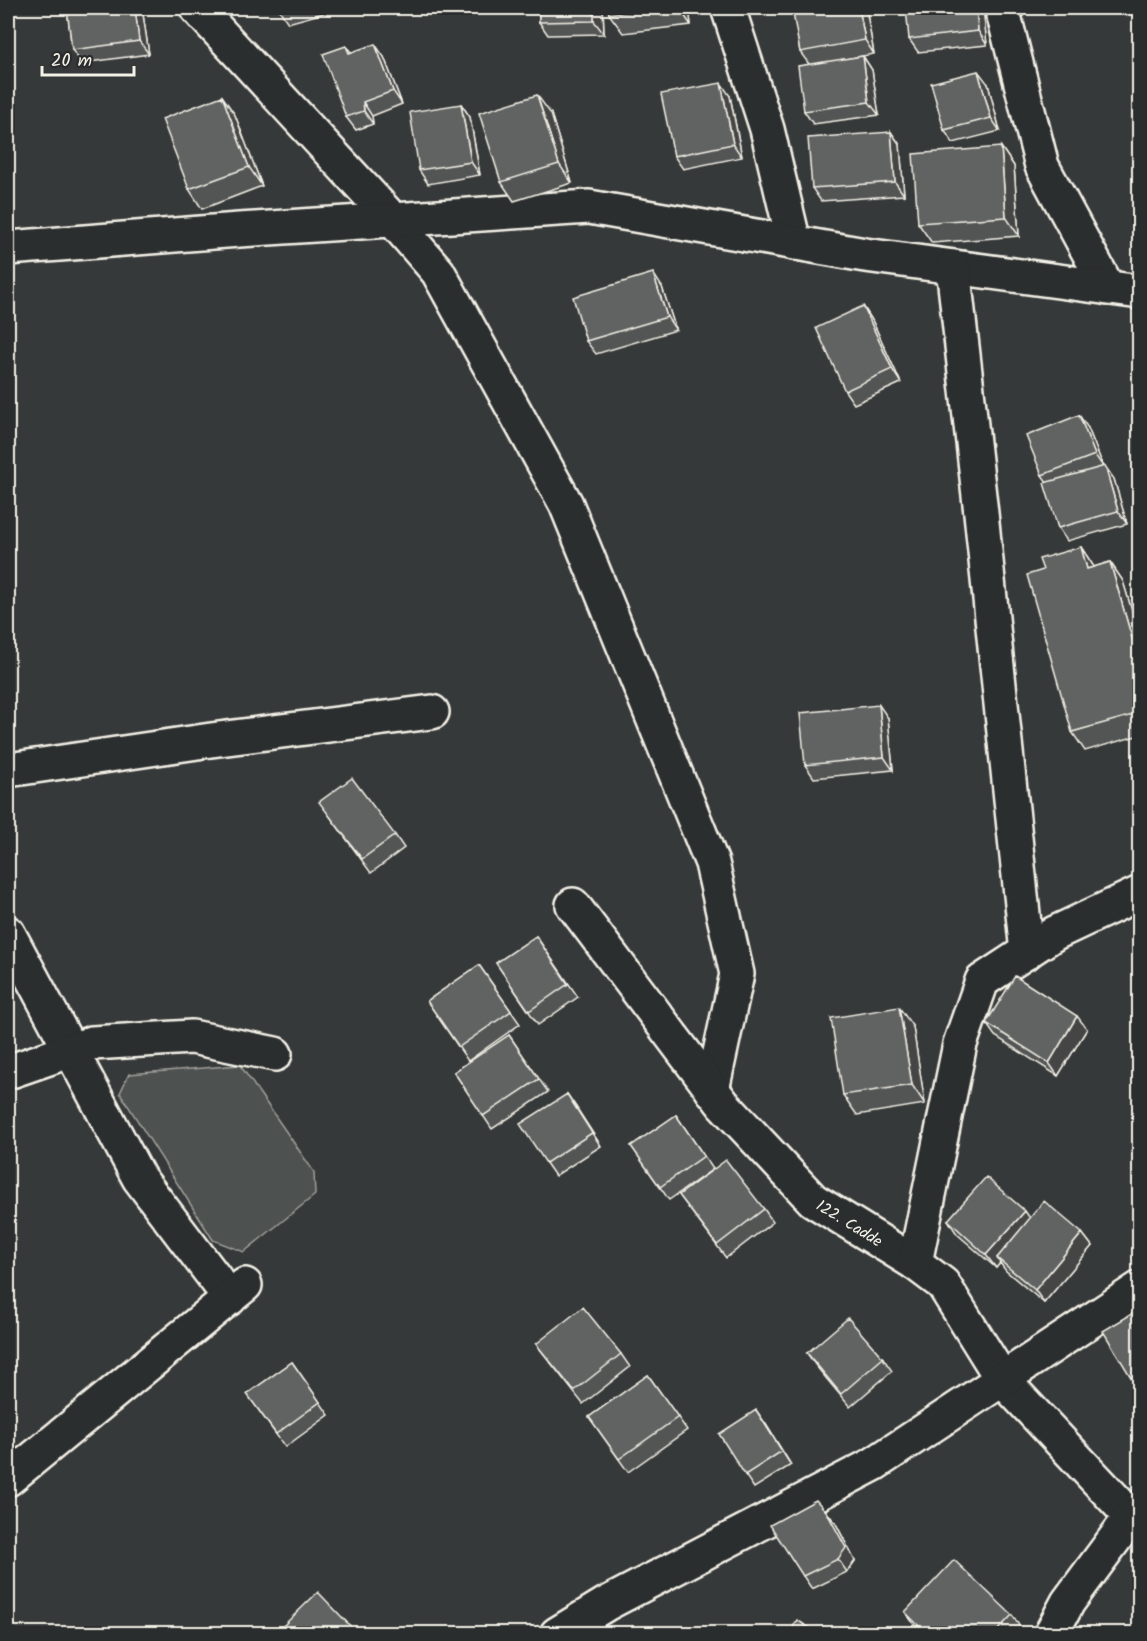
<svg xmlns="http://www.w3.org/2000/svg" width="1147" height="1641" viewBox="0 0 1147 1641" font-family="Kalam,sans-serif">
  <rect width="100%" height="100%" fill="#363939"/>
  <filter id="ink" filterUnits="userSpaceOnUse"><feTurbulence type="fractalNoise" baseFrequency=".0167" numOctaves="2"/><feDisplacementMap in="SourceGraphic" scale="12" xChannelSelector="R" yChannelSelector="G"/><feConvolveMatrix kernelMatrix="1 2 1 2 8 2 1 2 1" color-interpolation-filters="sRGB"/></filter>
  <g filter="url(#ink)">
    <path fill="#4e514f" stroke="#a1a19c" stroke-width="1.5" d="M 240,1065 L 314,1172 L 315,1195 L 244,1252 L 213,1240 L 120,1093 L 129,1074 Z"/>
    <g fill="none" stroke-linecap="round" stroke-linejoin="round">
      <g stroke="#f4f1e8" stroke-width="38">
        <g id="minor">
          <path d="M 197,8 L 393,220 L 438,272 L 566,504 L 712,863 L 737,974 L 712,1090"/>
          <path d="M 728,8 L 767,129 L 794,243"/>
          <path d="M 1002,8 L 1042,166 L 1108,288"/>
          <path d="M 8,248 L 239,230 L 589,207 L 865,255 L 1140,292"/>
          <path d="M 953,267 L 981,513 L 1027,952"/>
          <path d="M 8,770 L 211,740 L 432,712"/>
          <path id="s1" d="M 573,905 L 723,1104 L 813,1200 L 915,1263 L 943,1284 L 1002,1379 L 1140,1526"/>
          <path d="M 8,933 L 139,1178 L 230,1298"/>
          <path d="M 8,1072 L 92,1043 L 192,1037 L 275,1054"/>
          <path d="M 915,1263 L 960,1044 L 982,981 L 1055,933 L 1140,893"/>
          <path d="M 8,1479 L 245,1285"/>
          <path d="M 557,1634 L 606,1604 L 874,1464 L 1140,1288"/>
          <path d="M 1051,1634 L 1068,1602 L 1131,1517"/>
        </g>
      </g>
      <use href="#minor" stroke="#2a2d2e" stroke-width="33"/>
    </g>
    <path fill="#535554" stroke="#f4f1e8" stroke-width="1.5" d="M 67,8 L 142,8 L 149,54 L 82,63 L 72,50 Z
      M 278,8 L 342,8 L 288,23 Z
      M 539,8 L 603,8 L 604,34 L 548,35 L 539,22 Z
      M 608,8 L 689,8 L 691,25 L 623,33 L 609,14 Z
      M 790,8 L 862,8 L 867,14 L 874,54 L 839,60 L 863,56 L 872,70 L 879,115 L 813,124 L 804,111 L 809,64 L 800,52 L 794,13 Z
      M 983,8 L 987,45 L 918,52 L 909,39 Z
      M 346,46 L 351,52 L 384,57 L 402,104 L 372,116 L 373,124 L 356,130 L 346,117 Z
      M 988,84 L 1000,131 L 953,143 L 944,130 Z
      M 222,96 L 235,115 L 262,186 L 202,209 L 189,189 Z
      M 730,96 L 742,157 L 683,169 L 674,156 Z
      M 461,104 L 470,117 L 480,175 L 428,184 L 419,170 Z
      M 551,114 L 572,183 L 514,201 L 501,182 Z
      M 891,132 L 900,145 L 904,195 L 821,201 L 812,188 Z
      M 1001,147 L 1014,166 L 1019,236 L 932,243 L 918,223 Z
      M 662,287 L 676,330 L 596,354 L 586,341 Z
      M 863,306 L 872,320 L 901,383 L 854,404 L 845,391 Z
      M 1088,428 L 1103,466 L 1114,479 L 1127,524 L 1067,541 L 1058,528 L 1047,482 L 1042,475 Z
      M 1081,547 L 1094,567 L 1110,562 L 1123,581 L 1140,638 L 1140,735 L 1085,751 L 1072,732 L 1043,570 Z
      M 888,718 L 893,770 L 814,778 L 805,765 Z
      M 329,815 L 395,835 L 404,848 L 371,873 Z
      M 536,936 L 578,997 L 538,1025 L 496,963 Z
      M 479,965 L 520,1024 L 468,1061 L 427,1001 Z
      M 986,1023 L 1087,1029 L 1058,1076 L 995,1036 Z
      M 913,1027 L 925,1104 L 857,1115 L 843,1095 Z
      M 509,1035 L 548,1092 L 492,1129 L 454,1072 Z
      M 567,1094 L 601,1146 L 555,1176 L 546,1163 Z
      M 676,1115 L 713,1169 L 669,1200 L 631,1146 Z
      M 679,1195 L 764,1209 L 773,1222 L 726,1258 Z
      M 1030,1219 L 1082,1233 L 1092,1246 L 1044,1303 L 1006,1271 L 1000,1263 L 996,1268 L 957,1234 L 948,1220 Z
      M 1140,1309 L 1140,1390 L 1135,1384 Z
      M 536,1344 L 621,1354 L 630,1367 L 583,1404 Z
      M 807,1353 L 883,1358 L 892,1371 L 850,1407 L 816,1366 Z
      M 292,1362 L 329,1415 L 285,1447 L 247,1394 Z
      M 648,1375 L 687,1430 L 628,1472 L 589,1417 Z
      M 765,1423 L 791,1465 L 754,1488 L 745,1475 Z
      M 826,1511 L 836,1524 L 855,1561 L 847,1572 L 812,1589 L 803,1576 Z
      M 905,1612 L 1012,1615 L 1025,1634 L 921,1634 Z"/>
    <path fill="#444545" stroke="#f4f1e8" stroke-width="1.5" d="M 135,8 L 142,8 L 149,54 L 139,41 Z
      M 594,8 L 603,8 L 604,34 L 594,21 Z
      M 679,8 L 689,8 L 691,25 Z
      M 859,8 L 862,8 L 867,14 L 874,54 L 865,40 Z
      M 976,8 L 983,8 L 987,45 L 978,31 Z
      M 375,44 L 384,57 L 402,104 L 393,91 Z
      M 863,56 L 872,70 L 879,115 L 869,102 Z
      M 978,71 L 988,84 L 1000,131 L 991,118 Z
      M 721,83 L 730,96 L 742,157 L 733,144 Z
      M 537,95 L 551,114 L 572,183 L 559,164 Z
      M 222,96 L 235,115 L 262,186 L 249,167 Z
      M 363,102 L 372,116 L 373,124 L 364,111 Z
      M 461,104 L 470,117 L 480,175 L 471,162 Z
      M 891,132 L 900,145 L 904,195 L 895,182 Z
      M 1001,147 L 1014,166 L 1019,236 L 1006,217 Z
      M 653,273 L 662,287 L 676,330 L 667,317 Z
      M 863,306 L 872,320 L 901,383 L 892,369 Z
      M 1079,415 L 1088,428 L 1104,468 L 1095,455 Z
      M 1105,466 L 1114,479 L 1127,524 L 1118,511 Z
      M 1081,547 L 1094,567 L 1087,569 Z
      M 1110,562 L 1123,581 L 1140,638 L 1140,666 Z
      M 879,705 L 888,718 L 893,770 L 884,757 Z
      M 899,1007 L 913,1027 L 925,1104 L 912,1085 Z
      M 1077,1016 L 1087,1029 L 1058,1076 L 1049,1063 Z
      M 567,1094 L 576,1107 L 601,1146 L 592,1133 Z
      M 1025,1211 L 1034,1224 L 997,1258 L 1000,1263 L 996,1268 L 986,1255 Z
      M 1082,1233 L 1092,1246 L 1044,1303 L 1035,1290 Z
      M 756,1410 L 765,1423 L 791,1465 L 782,1451 Z
      M 826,1511 L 836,1524 L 855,1561 L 847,1572 L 838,1559 Z"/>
    <path fill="#616362" stroke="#f4f1e8" stroke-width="1.5" d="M 67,8 L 135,8 L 139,41 L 72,50 Z
      M 278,8 L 288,8 L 279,10 Z
      M 539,8 L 594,8 L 594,21 L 539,22 Z
      M 608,8 L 661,8 L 609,14 Z
      M 822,8 L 859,8 L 865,40 L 800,52 L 793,13 Z
      M 906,8 L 976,8 L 978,31 L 909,39 Z
      M 375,44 L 393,91 L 363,102 L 364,111 L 346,117 L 323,54 L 346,46 L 349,53 Z
      M 863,56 L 869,102 L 804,111 L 798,66 Z
      M 978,71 L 991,118 L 944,130 L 931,83 Z
      M 721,83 L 733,144 L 674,156 L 661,94 Z
      M 537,95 L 559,164 L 501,182 L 479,113 Z
      M 222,96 L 249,167 L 189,189 L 162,119 Z
      M 461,104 L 471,162 L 419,170 L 410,112 Z
      M 891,132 L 895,182 L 812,188 L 808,138 Z
      M 1001,147 L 1006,217 L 918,223 L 913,154 Z
      M 653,273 L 667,317 L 586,341 L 573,297 Z
      M 863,306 L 892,369 L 845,391 L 816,328 Z
      M 1079,415 L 1095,455 L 1042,475 L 1026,436 Z
      M 1105,466 L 1118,511 L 1058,528 L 1044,483 Z
      M 1081,547 L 1087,569 L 1110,562 L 1140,666 L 1140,713 L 1072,732 L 1027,575 L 1043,570 L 1039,559 Z
      M 879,705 L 884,757 L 805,765 L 800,713 Z
      M 352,778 L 395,835 L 362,859 L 319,802 Z
      M 1140,922 L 1140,935 L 1134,925 Z
      M 536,936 L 568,984 L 529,1011 L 496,963 Z
      M 479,965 L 511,1011 L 459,1047 L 427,1001 Z
      M 1015,976 L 1077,1016 L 1049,1063 L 986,1023 Z
      M 899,1007 L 912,1085 L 843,1095 L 831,1018 Z
      M 509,1035 L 539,1079 L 483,1116 L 454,1072 Z
      M 567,1094 L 592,1133 L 546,1163 L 520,1124 Z
      M 676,1115 L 704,1156 L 660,1187 L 631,1146 Z
      M 726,1160 L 764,1209 L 717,1245 L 679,1195 Z
      M 986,1177 L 1025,1211 L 986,1255 L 948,1220 Z
      M 1044,1201 L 1082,1233 L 1035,1290 L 997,1258 Z
      M 583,1307 L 621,1354 L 574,1391 L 536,1344 Z
      M 1140,1309 L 1140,1381 L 1135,1384 L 1103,1331 Z
      M 848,1318 L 883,1358 L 841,1394 L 807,1353 Z
      M 292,1362 L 320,1402 L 276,1434 L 247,1394 Z
      M 648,1375 L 678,1417 L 619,1459 L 589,1417 Z
      M 756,1410 L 782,1451 L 745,1475 L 719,1434 Z
      M 816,1500 L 826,1511 L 846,1548 L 838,1559 L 803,1576 L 770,1525 Z
      M 954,1560 L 1012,1615 L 994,1634 L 927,1634 L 905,1612 Z
      M 318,1592 L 358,1634 L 290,1634 L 283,1626 Z
      M 797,1620 L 819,1634 L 789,1634 Z"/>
  </g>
  <g text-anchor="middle" stroke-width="5" stroke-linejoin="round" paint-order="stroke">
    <g font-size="16" fill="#f4f1e8" stroke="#2a2d2e">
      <text dy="6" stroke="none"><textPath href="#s1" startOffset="424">122. Cadde</textPath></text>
    </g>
  </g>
  <rect width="1147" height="1641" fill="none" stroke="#2a2d2e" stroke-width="30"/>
  <rect x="15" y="15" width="1117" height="1611" fill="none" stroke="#f4f1e8" stroke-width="2" filter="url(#ink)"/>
  <path d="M42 66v9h92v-9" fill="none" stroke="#f4f1e8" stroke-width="3"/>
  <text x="51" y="66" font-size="18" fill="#f4f1e8" stroke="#2a2d2e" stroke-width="4.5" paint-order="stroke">20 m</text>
</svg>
